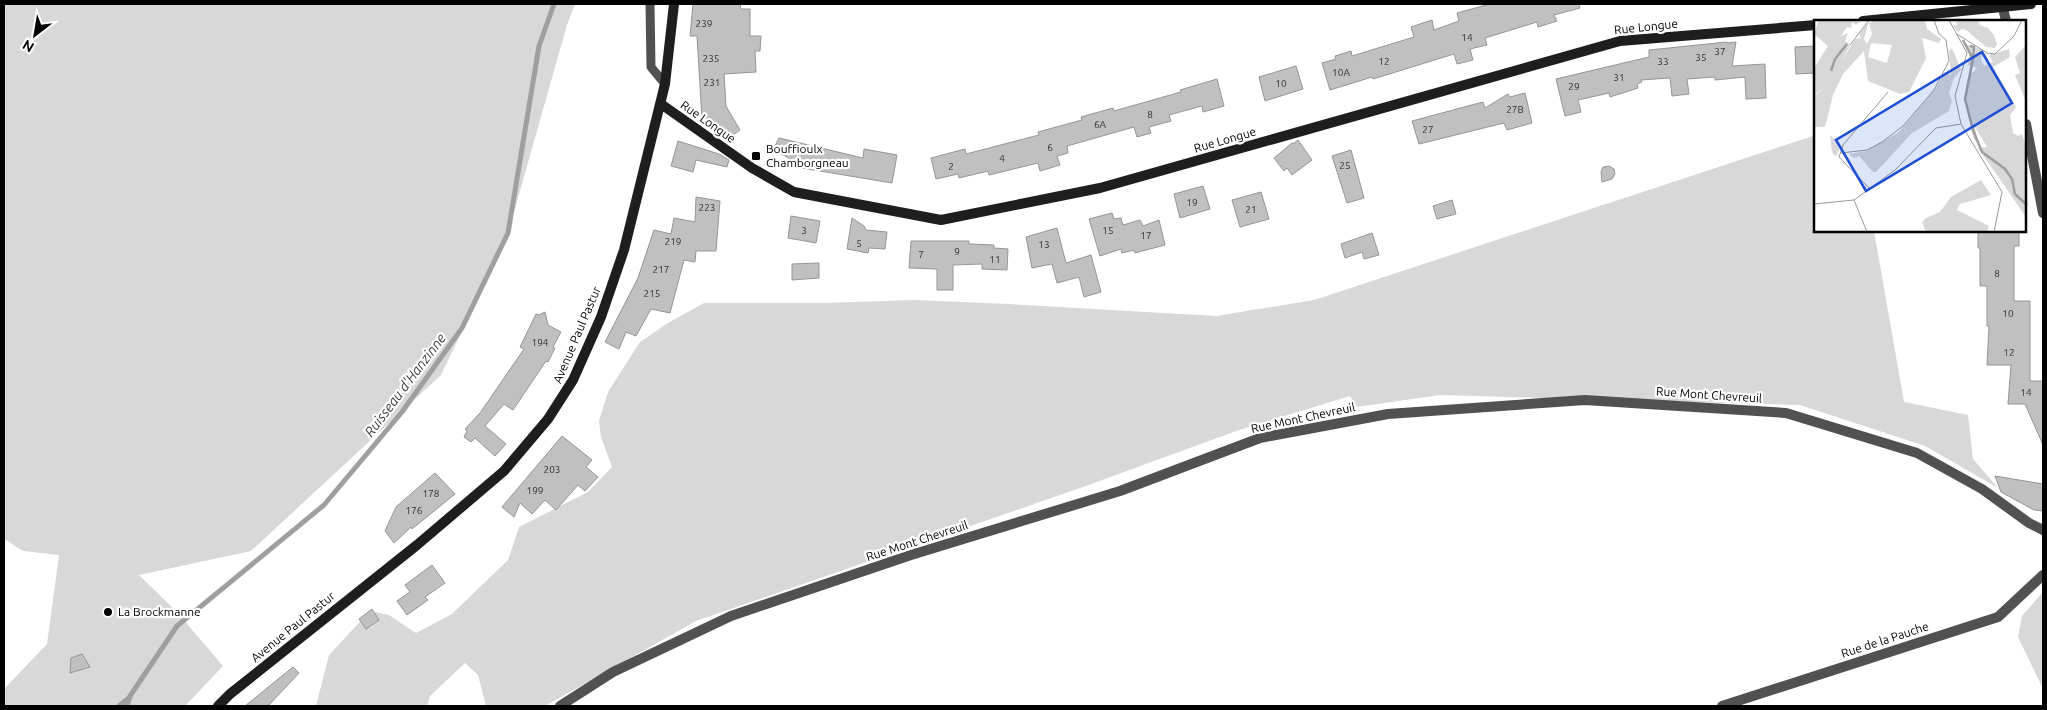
<svg xmlns="http://www.w3.org/2000/svg" width="2047" height="710" viewBox="0 0 2047 710" font-family="Ubuntu,sans-serif">
  <rect width="100%" height="100%" fill="#fff"/>
  <path fill="#d8d8d8" d="M 4,4 L 575,4 L 567,25 L 506,240 L 441,375 L 251,551 L 139,575 L 176,611 L 223,666 L 185,706 L 4,706 L 4,689 L 47,644 L 59,555 L 23,551 L 4,539 Z
    M 1816,135 L 1816,231 L 1874,231 L 1904,402 L 1968,415 L 1973,459 L 1998,488 L 1925,446 L 1800,405 L 1440,395 L 1357,407 L 1350,396 L 1239,430 L 1083,487 L 696,621 L 545,706 L 486,706 L 478,675 L 465,663 L 430,696 L 427,706 L 316,706 L 329,655 L 370,611 L 389,615 L 416,633 L 452,614 L 508,560 L 519,527 L 588,492 L 612,467 L 601,437 L 599,421 L 608,392 L 640,342 L 668,323 L 704,303 L 824,303 L 914,300 L 1009,304 L 1216,316 L 1314,300 Z
    M 2043,592 L 2043,689 L 2018,637 L 2022,616 Z"/>
  <g fill="none" stroke-linecap="round" stroke-linejoin="round">
    <path stroke="#9f9f9f" stroke-width="5" d="M 119,706 L 130,697
      M 127,706 L 130,696 L 177,626 L 324,505 L 402,412 L 462,328 L 508,233 L 539,46 L 554,4"/>
  </g>
  <path fill="#c0c0c0" stroke="#959595" d="M 693,4 L 740,4 L 741,9 L 750,9 L 750,36 L 761,36 L 760,51 L 755,51 L 756,72 L 724,74 L 726,106 L 740,130 L 726,140 L 702,119 L 697,36 L 690,36 Z
    M 1490,4 L 1579,4 L 1580,8 L 1554,15 L 1557,21 L 1538,27 L 1537,22 L 1485,38 L 1487,45 L 1470,49 L 1473,60 L 1457,64 L 1454,54 L 1373,79 L 1372,77 L 1330,90 L 1322,63 L 1336,59 L 1335,56 L 1351,51 L 1352,56 L 1414,37 L 1411,27 L 1432,20 L 1434,30 L 1459,21 L 1457,13 Z
    M 1727,42 L 1727,43 L 1736,42 L 1732,66 L 1765,64 L 1766,98 L 1746,99 L 1745,77 L 1715,80 L 1715,77 L 1687,79 L 1689,94 L 1672,96 L 1670,78 L 1641,80 L 1642,82 L 1637,84 L 1638,88 L 1610,97 L 1609,93 L 1578,100 L 1581,112 L 1565,116 L 1556,79 L 1649,57 L 1649,50 Z
    M 1816,46 L 1816,73 L 1796,74 L 1795,47 Z
    M 1296,66 L 1303,89 L 1265,101 L 1259,77 Z
    M 1217,79 L 1224,106 L 1203,112 L 1202,106 L 1169,115 L 1171,121 L 1149,127 L 1151,133 L 1137,137 L 1134,127 L 1067,146 L 1068,153 L 1057,156 L 1060,165 L 1040,171 L 1038,163 L 989,175 L 988,171 L 959,178 L 958,174 L 936,179 L 931,158 L 965,149 L 966,154 L 1039,135 L 1038,132 L 1082,120 L 1081,117 L 1113,108 L 1114,111 L 1181,92 L 1180,90 Z
    M 1525,93 L 1532,123 L 1507,130 L 1504,123 L 1419,144 L 1412,121 L 1483,102 L 1485,108 L 1508,94 L 1510,97 Z
    M 779,138 L 863,158 L 864,149 L 897,155 L 892,183 L 802,168 L 803,165 L 773,150 Z
    M 1298,140 L 1312,160 L 1292,175 L 1287,168 L 1284,171 L 1274,158 L 1292,143 L 1293,144 Z
    M 678,141 L 719,154 L 729,160 L 727,167 L 696,160 L 693,172 L 671,166 Z
    M 1351,150 L 1364,198 L 1347,203 L 1332,156 Z
    M 1609,166 L 1614,169 L 1615,174 L 1612,179 L 1602,182 L 1601,172 L 1603,167 Z
    M 1203,186 L 1210,209 L 1180,218 L 1174,194 Z
    M 1261,192 L 1269,219 L 1240,227 L 1232,200 Z
    M 696,197 L 720,201 L 716,251 L 696,251 L 695,262 L 684,260 L 670,313 L 651,309 L 636,336 L 626,332 L 619,349 L 605,342 L 638,278 L 654,230 L 671,234 L 674,218 L 695,222 Z
    M 1452,200 L 1456,214 L 1437,219 L 1433,206 Z
    M 1112,213 L 1114,219 L 1121,218 L 1123,225 L 1140,220 L 1143,226 L 1159,220 L 1165,245 L 1135,253 L 1134,250 L 1122,253 L 1121,249 L 1100,256 L 1089,219 Z
    M 791,216 L 820,221 L 816,243 L 788,238 Z
    M 852,218 L 864,226 L 866,230 L 887,232 L 885,249 L 869,248 L 868,253 L 847,249 Z
    M 1057,228 L 1066,263 L 1091,255 L 1101,292 L 1084,297 L 1079,277 L 1057,283 L 1052,264 L 1032,268 L 1026,237 Z
    M 1978,231 L 2019,231 L 2019,246 L 2014,246 L 2014,301 L 2030,301 L 2030,381 L 2043,381 L 2043,445 L 2025,404 L 2008,404 L 2011,365 L 1987,365 L 1989,326 L 1987,326 L 1987,286 L 1980,286 L 1980,248 L 1978,248 Z
    M 1372,233 L 1379,255 L 1364,259 L 1362,252 L 1345,258 L 1341,244 Z
    M 911,241 L 969,241 L 969,244 L 994,245 L 994,248 L 1008,249 L 1007,270 L 982,269 L 982,264 L 953,265 L 953,290 L 937,290 L 937,269 L 909,268 Z
    M 819,263 L 819,278 L 792,280 L 792,264 Z
    M 545,312 L 548,325 L 561,332 L 553,347 L 555,348 L 548,362 L 546,361 L 513,410 L 504,404 L 485,426 L 506,444 L 495,456 L 475,438 L 471,442 L 464,437 L 467,431 L 465,429 L 480,413 L 524,349 L 520,347 L 536,314 L 539,315 Z
    M 562,436 L 592,460 L 586,467 L 598,477 L 585,491 L 578,485 L 556,510 L 545,500 L 532,514 L 520,503 L 514,517 L 502,507 Z
    M 435,473 L 455,494 L 412,529 L 411,527 L 394,543 L 385,531 L 396,507 Z
    M 1995,476 L 2043,484 L 2043,511 L 2034,510 L 2001,492 Z
    M 432,565 L 445,583 L 425,597 L 428,600 L 407,615 L 397,601 L 410,592 L 405,585 Z
    M 372,609 L 379,620 L 366,629 L 359,619 Z
    M 82,654 L 90,667 L 70,673 L 71,658 Z
    M 293,667 L 299,673 L 268,706 L 245,706 Z"/>
  <g fill="none" stroke-linecap="round" stroke-linejoin="round">
    <path stroke="#515151" stroke-width="9" d="M 650,4 L 651,67 L 665,84"/>
    <path stroke="#515151" stroke-width="10" d="M 2003,8 L 2006,21
      M 2026,124 L 2043,213
      M 560,706 L 613,672 L 731,616 L 911,555 L 1120,491 L 1260,438 L 1388,414 L 1585,400 L 1786,413 L 1917,453 L 1982,489 L 2029,523 L 2043,530
      M 1722,706 L 1998,617 L 2043,575"/>
    <path stroke="#1e1e1e" stroke-width="10" d="M 1863,21 L 2031,4
      M 661,104 L 752,168 L 794,192 L 941,220 L 1100,188 L 1620,41 L 1816,25
      M 218,706 L 230,694 L 417,545 L 504,471 L 548,419 L 573,380 L 601,317 L 624,250 L 665,84 L 674,4"/>
  </g>
  <g fill="#000" stroke="#fff" stroke-width="2">
    <rect x="751" y="151" width="10" height="10" rx="2.5"/>
    <circle cx="108" cy="612" r="5"/>
  </g>
  <g text-anchor="middle" stroke-width="4.5" stroke-linejoin="round" paint-order="stroke">
    <g font-size="10" fill="#303030">
      <text x="704" y="27">239</text>
      <text x="1467" y="41">14</text>
      <text x="1720" y="55">37</text>
      <text x="1701" y="61">35</text>
      <text x="711" y="62">235</text>
      <text x="1384" y="65">12</text>
      <text x="1663" y="65">33</text>
      <text x="1341" y="76">10A</text>
      <text x="1619" y="81">31</text>
      <text x="712" y="86">231</text>
      <text x="1281" y="87">10</text>
      <text x="1574" y="90">29</text>
      <text x="1515" y="113">27B</text>
      <text x="1150" y="118">8</text>
      <text x="1100" y="128">6A</text>
      <text x="1428" y="133">27</text>
      <text x="1050" y="151">6</text>
      <text x="1002" y="162">4</text>
      <text x="1345" y="169">25</text>
      <text x="951" y="170">2</text>
      <text x="1192" y="206">19</text>
      <text x="707" y="211">223</text>
      <text x="1251" y="213">21</text>
      <text x="804" y="234">3</text>
      <text x="1108" y="234">15</text>
      <text x="1146" y="239">17</text>
      <text x="673" y="245">219</text>
      <text x="859" y="247">5</text>
      <text x="1044" y="248">13</text>
      <text x="957" y="255">9</text>
      <text x="921" y="258">7</text>
      <text x="995" y="263">11</text>
      <text x="661" y="273">217</text>
      <text x="1997" y="277">8</text>
      <text x="652" y="297">215</text>
      <text x="2008" y="317">10</text>
      <text x="540" y="346">194</text>
      <text x="2009" y="356">12</text>
      <text x="2026" y="396">14</text>
      <text x="552" y="473">203</text>
      <text x="535" y="494">199</text>
      <text x="431" y="497">178</text>
      <text x="414" y="514">176</text>
    </g>
    <g font-size="12" fill="#000" stroke="#fff">
      <text transform="translate(1646 27) rotate(-6)" y="4">Rue Longue</text>
      <text transform="translate(708 122) rotate(35)" y="4">Rue Longue</text>
      <text transform="translate(1225 140) rotate(-16)" y="4">Rue Longue</text>
      <text transform="translate(577 335) rotate(-67)" y="4">Avenue Paul Pastur</text>
      <text transform="translate(1709 395) rotate(4)" y="4">Rue Mont Chevreuil</text>
      <text transform="translate(1303 418) rotate(-12)" y="4">Rue Mont Chevreuil</text>
      <text transform="translate(917 541) rotate(-18)" y="4">Rue Mont Chevreuil</text>
      <text transform="translate(293 627) rotate(-39)" y="4">Avenue Paul Pastur</text>
      <text transform="translate(1885 640) rotate(-18)" y="4">Rue de la Pauche</text>
    </g>
    <g font-size="12" fill="#000" stroke="#fff" text-anchor="start">
      <text x="766" y="153">Bouffioulx<tspan x="766" dy="14">Chamborgneau</tspan></text>
      <text x="118" y="616">La Brockmanne</text>
    </g>
    <g font-size="14" font-style="italic" fill="#404040" stroke="#fff">
      <text transform="translate(405 385) rotate(-53)" y="5">Ruisseau d'Hanzinne</text>
    </g>
  </g>
  <g transform="translate(1814 20)">
    <rect width="212" height="212" fill="#fff"/>
    <path d="M 5,0 L 48,0 L 42,5 L 38,2 L 37,8 L 33,7 L 27,16 L 34,13 L 31,21 L 36,25 L 27,42 L 41,19 L 47,18 L 45,14 L 55,1 L 50,19 L 53,24 L 58,14 L 55,3 L 62,0 L 111,0 L 113,9 L 127,19 L 125,23 L 108,18 L 112,38 L 95,72 L 86,74 L 54,61 L 50,31 L 29,54 L 19,75 L 11,107 L 1,107 L 0,77 L 14,64 L 0,76 L 0,48 L 14,26 L 0,14 ZM 57,23 L 78,25 L 73,43 L 54,37 ZM 142,0 L 164,0 L 166,5 L 174,8 L 180,15 L 183,24 L 181,28 L 172,27 L 152,10 L 148,9 L 144,12 L 139,6 L 143,5 ZM 151,24 L 169,30 L 167,39 L 170,46 L 179,42 L 175,35 L 195,29 L 196,37 L 179,47 L 202,87 L 196,95 L 199,113 L 204,116 L 208,114 L 212,126 L 212,197 L 164,128 L 173,127 L 161,107 L 164,125 L 159,117 L 151,75 L 157,54 L 163,48 L 154,45 L 155,33 ZM 212,25 L 213,78 L 211,79 L 201,55 L 206,53 L 201,37 ZM 138,28 L 147,50 L 140,58 L 135,73 L 138,81 L 135,91 L 98,113 L 62,152 L 59,152 L 45,136 L 40,138 L 35,134 L 52,131 L 85,112 L 122,68 L 131,52 L 137,55 L 135,31 ZM 16,115 L 27,126 L 22,137 L 18,132 ZM 167,160 L 177,175 L 146,184 L 143,190 L 175,206 L 173,212 L 112,212 L 108,202 L 112,198 L 126,192 L 137,177 Z" fill="#d8d8d8" fill-rule="evenodd"/>
    <path fill="none" stroke="#9f9f9f" stroke-width="2.5" d="M 149,20 L 159,39 L 151,79 L 159,110 L 168,132 L 191,149 L 198,159 L 201,174 L 213,185M 156,26 L 160,27 L 159,38M 17,51 L 21,39 L 33,24"/>
    <path fill="none" stroke="#999" stroke-width="1" d="M 135,0 L 153,33 L 141,76 L 147,104 L 188,172 L 180,212M 143,14 L 173,33 L 181,34 L 200,16 L 208,0M 36,25 L 55,0M 27,133 L 53,130 L 68,122 L 89,106 L 120,70 L 135,41 L 132,20 L 125,14 L 120,0M 55,168 L 25,137 L 29,125 L 74,72M 40,180 L 53,212M 0,184 L 40,180 L 81,150 L 122,108 L 147,104"/>
    <path fill="#1d4ed8" fill-opacity="0.15" stroke="#1d4ed8" stroke-width="2.5" d="M 168,32 L 198,83 L 52,171 L 22,120 Z"/>
    <rect width="212" height="212" fill="none" stroke="#000" stroke-width="2.5"/>
  </g>
  <rect width="2047" height="710" fill="none" stroke="#000000" stroke-width="10"/>
  <g transform="translate(35 35) rotate(211)" stroke="#ffffff" stroke-width="4" paint-order="stroke">
  <path d="M0-4L9 19L0 12L-9 19Z" fill="#000000"/>
  <text y="-8" font-size="14" font-weight="bold" text-anchor="middle" fill="#000000">N</text>
  </g>
</svg>
